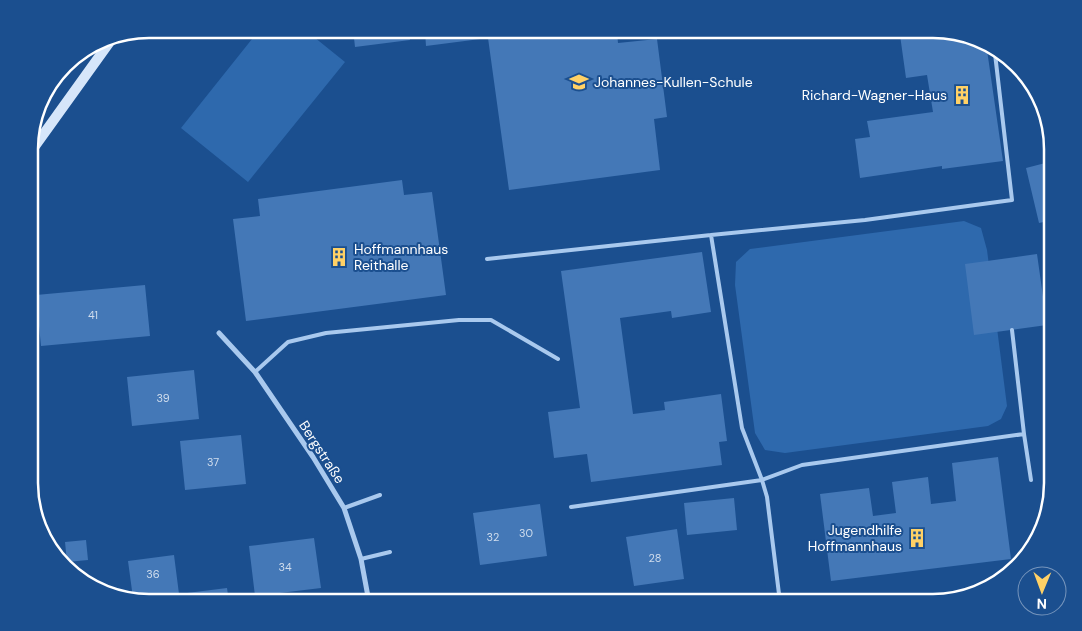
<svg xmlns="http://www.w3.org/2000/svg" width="1082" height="631" viewBox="0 0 1082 631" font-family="'DM Sans',sans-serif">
  <rect width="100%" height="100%" fill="#1b4f8f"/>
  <path fill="#2e69ad" d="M 260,29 L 304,29 L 345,62 L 248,182 L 181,128 Z
    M 964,221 L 981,228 L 987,250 L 1007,406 L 1001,419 L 988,426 L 785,453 L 765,450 L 755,433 L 735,285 L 736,262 L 750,249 Z"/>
  <path fill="#4478b7" d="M 353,29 L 580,29 L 581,37 L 617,32 L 618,43 L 657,39 L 667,117 L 654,119 L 660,170 L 509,190 L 488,38 L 426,46 L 425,32 L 409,34 L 410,40 L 355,47 Z
    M 938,30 L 986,43 L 1003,161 L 942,169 L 942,166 L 860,178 L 855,139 L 870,137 L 867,121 L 933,112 L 927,75 L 906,78 L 900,35 Z
    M 1053,161 L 1053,220 L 1039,223 L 1026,168 Z
    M 402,180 L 404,195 L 432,192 L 446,295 L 246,321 L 233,219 L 260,216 L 258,199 Z
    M 702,252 L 711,312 L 672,318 L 671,311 L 620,318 L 633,414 L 665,410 L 664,402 L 721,394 L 727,441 L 719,442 L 722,465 L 591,482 L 587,454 L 554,458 L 548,412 L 580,408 L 561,271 Z
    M 1037,254 L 1047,325 L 974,335 L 965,264 Z
    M 145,285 L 150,336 L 41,346 L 36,295 Z
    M 30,323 L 32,323 L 35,358 L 30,359 Z
    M 194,370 L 199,419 L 132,426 L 127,377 Z
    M 241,435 L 246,484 L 185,490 L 180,441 Z
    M 998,457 L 1011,559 L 831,581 L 820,494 L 869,488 L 873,516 L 896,513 L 892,482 L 928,477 L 931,504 L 956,501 L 952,463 Z
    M 734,498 L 737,530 L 687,535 L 684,503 Z
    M 540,504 L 547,556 L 480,565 L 473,513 Z
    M 677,529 L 684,579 L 634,586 L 626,537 Z
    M 314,538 L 321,588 L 255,596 L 249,546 Z
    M 86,540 L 88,560 L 67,562 L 65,542 Z
    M 174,555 L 179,594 L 227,588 L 229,602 L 148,602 L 133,598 L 128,561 Z"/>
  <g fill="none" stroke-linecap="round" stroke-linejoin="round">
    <path stroke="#a9c9ee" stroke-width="4" d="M 487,259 L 711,235
      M 255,372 L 288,342 L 326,333 L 459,320 L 491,320 L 558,359
      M 1024,434 L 1031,480
      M 571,507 L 762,480 L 802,465 L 1024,434 L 1012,330
      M 344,508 L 380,495
      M 361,559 L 390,552
      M 780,602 L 767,497 L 762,480 L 742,428 L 711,235 L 865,220 L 1012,200 L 994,45"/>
    <path stroke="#a9c9ee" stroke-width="5" d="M 219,333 L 255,372 L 313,457 L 344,508 L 361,559 L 369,602"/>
    <path stroke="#d6e6fa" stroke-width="10" d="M 30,153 L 114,36"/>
  </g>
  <defs>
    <g id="school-bare" transform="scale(1.5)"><path d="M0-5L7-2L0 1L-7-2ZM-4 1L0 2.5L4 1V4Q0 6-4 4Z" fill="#ffd166" stroke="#1b4f8f" stroke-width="2.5" paint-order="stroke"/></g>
    <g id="building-bare" transform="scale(1.5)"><path d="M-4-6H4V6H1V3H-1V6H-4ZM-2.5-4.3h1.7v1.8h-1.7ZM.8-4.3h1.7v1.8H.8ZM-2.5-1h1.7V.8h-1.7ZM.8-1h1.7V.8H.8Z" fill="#ffd166" stroke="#1b4f8f" stroke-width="2.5" paint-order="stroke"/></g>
  </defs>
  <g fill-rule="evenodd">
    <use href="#school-bare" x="579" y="82"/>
    <use href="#building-bare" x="962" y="95"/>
    <use href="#building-bare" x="339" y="257"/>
    <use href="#building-bare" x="917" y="538"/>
  </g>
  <g text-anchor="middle" stroke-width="4" stroke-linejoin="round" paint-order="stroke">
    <g font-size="11" fill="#d0dded">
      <text x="93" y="319">41</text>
      <text x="163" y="402">39</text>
      <text x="213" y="466">37</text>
      <text x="526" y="537">30</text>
      <text x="493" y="541">32</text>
      <text x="655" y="562">28</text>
      <text x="285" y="571">34</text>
      <text x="153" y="578">36</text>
    </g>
    <g font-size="14" fill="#fff" stroke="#1b4f8f" text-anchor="start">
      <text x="594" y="87">Johannes-Kullen-Schule</text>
      <text x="947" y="100" text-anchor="end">Richard-Wagner-Haus</text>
      <text x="354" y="254">Hoffmannhaus<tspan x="354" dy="16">Reithalle</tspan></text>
      <text x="902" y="535" text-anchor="end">Jugendhilfe<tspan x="902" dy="16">Hoffmannhaus</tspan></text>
    </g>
    <g font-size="14" fill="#fff" stroke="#1b4f8f">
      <text transform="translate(322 452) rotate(57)" y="5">Bergstraße</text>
    </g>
  </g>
  <path d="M0 0H1082V631H0ZM149 38H933A111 111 0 0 1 1044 149V483A111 111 0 0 1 933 594H149A111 111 0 0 1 38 483V149A111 111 0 0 1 149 38Z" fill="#1b4f8f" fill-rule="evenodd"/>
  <path fill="none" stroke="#fff" stroke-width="2.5" d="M149 38H933A111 111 0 0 1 1044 149V483A111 111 0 0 1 933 594H149A111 111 0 0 1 38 483V149A111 111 0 0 1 149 38Z"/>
  <g transform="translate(1042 591) rotate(181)"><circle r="24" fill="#1b4f8f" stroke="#7695bc"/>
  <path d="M0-4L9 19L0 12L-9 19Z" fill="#ffd166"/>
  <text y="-8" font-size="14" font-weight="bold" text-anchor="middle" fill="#ffffff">N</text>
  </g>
</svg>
